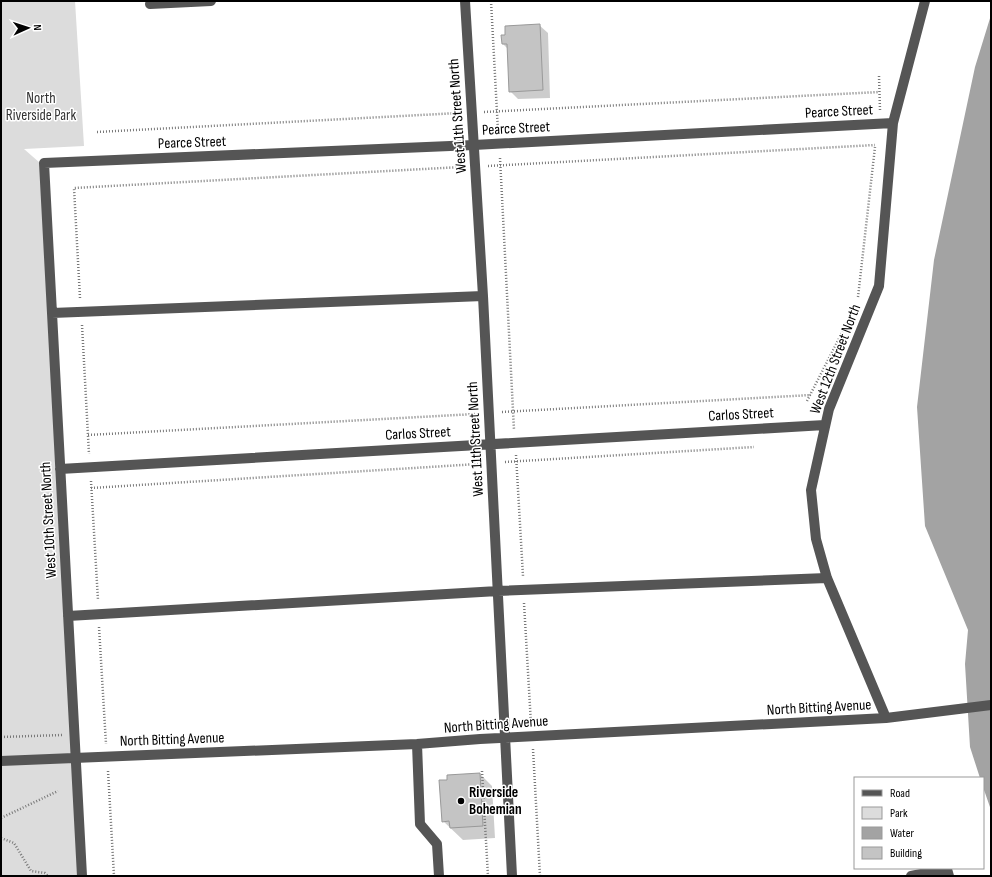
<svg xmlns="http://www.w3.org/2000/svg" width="992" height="877" viewBox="0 0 992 877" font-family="'Sofia Sans Condensed',sans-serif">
  <rect width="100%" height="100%" fill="#fff"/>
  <path fill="#dcdcdc" d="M 1,1 L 75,1 L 84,146 L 24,149 L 40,163 L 82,876 L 1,876 Z"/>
  <path fill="#a3a3a3" d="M 991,15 L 991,810 L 983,787 L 983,778 L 980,778 L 970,747 L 965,664 L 968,630 L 925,526 L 917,407 L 934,260 L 975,67 Z"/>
  <path fill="#0003" d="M 539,25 L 548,33 L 550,98 L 518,99 L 510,91 L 508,49 L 503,44 L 506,36 Z
    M 480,774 L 492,786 L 495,838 L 463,840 L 443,821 Z"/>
  <path fill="#c4c4c4" stroke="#999" d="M 540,24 L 543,90 L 509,92 L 507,44 L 502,44 L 501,35 L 505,35 L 505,26 Z
    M 480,773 L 483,826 L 450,828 L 449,821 L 442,822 L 439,780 L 447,780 L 447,775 Z"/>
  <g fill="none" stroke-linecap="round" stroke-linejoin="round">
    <path stroke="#777" stroke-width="2.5" stroke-dasharray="1 2" stroke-linecap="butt" d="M 491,1 L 498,131
      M 879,76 L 880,110
      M 484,112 L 879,92
      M 97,132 L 459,113
      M 500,158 L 514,430
      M 488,166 L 875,145
      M 858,297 L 875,147
      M 80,298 L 74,188 L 461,167
      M 82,325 L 89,454
      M 807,401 L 848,321
      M 502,412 L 811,395
      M 88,435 L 475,414
      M 516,455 L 523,576
      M 505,462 L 754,447
      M 91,481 L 98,600
      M 91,488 L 478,464
      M 524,603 L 531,724
      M 99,627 L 106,744
      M 1,737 L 62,735
      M 533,749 L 540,876
      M 108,771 L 114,876
      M 482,771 L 488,876
      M 1,818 L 58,791
      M 1,838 L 14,843 L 31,871 L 45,873 L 48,876"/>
    <path stroke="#555" stroke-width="10" d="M 465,1 L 483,296 L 512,876
      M 150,4 L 211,1
      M 52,313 L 483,296
      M 60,469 L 825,425
      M 68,616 L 498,591 L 827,578
      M 886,718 L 827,578 L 816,539 L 811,490 L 829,409 L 879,286 L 893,123 L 925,1
      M 417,744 L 420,824 L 437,844 L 439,876
      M 1,761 L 417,744 L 480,739 L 886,718 L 991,705
      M 82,876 L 44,163 L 474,145 L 893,123
      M 911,876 L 947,869 L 949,876"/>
  </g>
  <circle fill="#000" stroke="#fff" stroke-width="1.5" cx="461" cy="801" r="4"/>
  <g text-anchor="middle" stroke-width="3" stroke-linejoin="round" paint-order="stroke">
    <g font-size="15" fill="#333" stroke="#fff">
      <text x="41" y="103">North<tspan x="41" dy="17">Riverside Park</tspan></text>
    </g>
    <g font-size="15" fill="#000" stroke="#fff">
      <text transform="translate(839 111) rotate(-3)" y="5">Pearce Street</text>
      <text transform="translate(457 116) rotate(-94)" y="5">West 11th Street North</text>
      <text transform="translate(516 128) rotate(-3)" y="5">Pearce Street</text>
      <text transform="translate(192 142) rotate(-2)" y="5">Pearce Street</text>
      <text transform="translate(835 359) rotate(-69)" y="5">West 12th Street North</text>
      <text transform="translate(741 414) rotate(-3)" y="5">Carlos Street</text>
      <text transform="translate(418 433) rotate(-3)" y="5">Carlos Street</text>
      <text transform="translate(475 439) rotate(-93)" y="5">West 11th Street North</text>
      <text transform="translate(48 520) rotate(-93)" y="5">West 10th Street North</text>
      <text transform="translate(819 707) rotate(-3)" y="5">North Bitting Avenue</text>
      <text transform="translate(496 724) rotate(-4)" y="5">North Bitting Avenue</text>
      <text transform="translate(172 739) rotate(-2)" y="5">North Bitting Avenue</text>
    </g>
    <g font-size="15" font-weight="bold" fill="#000" stroke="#fff" text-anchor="start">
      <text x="469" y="797">Riverside<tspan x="469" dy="17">Bohemian</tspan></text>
    </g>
  </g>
  <rect width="992" height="877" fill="none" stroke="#000000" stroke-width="4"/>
  <rect x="854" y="777" width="130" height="92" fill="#ffffff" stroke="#999999"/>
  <rect x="862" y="790" width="20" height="6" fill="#555555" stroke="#999999"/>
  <text x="890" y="797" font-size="12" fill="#000000">Road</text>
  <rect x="862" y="807" width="20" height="12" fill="#dcdcdc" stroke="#999999"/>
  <text x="890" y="817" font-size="12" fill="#000000">Park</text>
  <rect x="862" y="827" width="20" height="12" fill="#a3a3a3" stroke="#999999"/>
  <text x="890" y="837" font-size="12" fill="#000000">Water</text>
  <rect x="862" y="847" width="20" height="12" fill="#c4c4c4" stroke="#999999"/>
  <text x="890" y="857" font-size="12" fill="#000000">Building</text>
  <g transform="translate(28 28) rotate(87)" stroke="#ffffff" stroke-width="3" paint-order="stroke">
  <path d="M0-3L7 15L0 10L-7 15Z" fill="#000000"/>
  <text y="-6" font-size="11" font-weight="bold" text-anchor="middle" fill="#000000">N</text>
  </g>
</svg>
